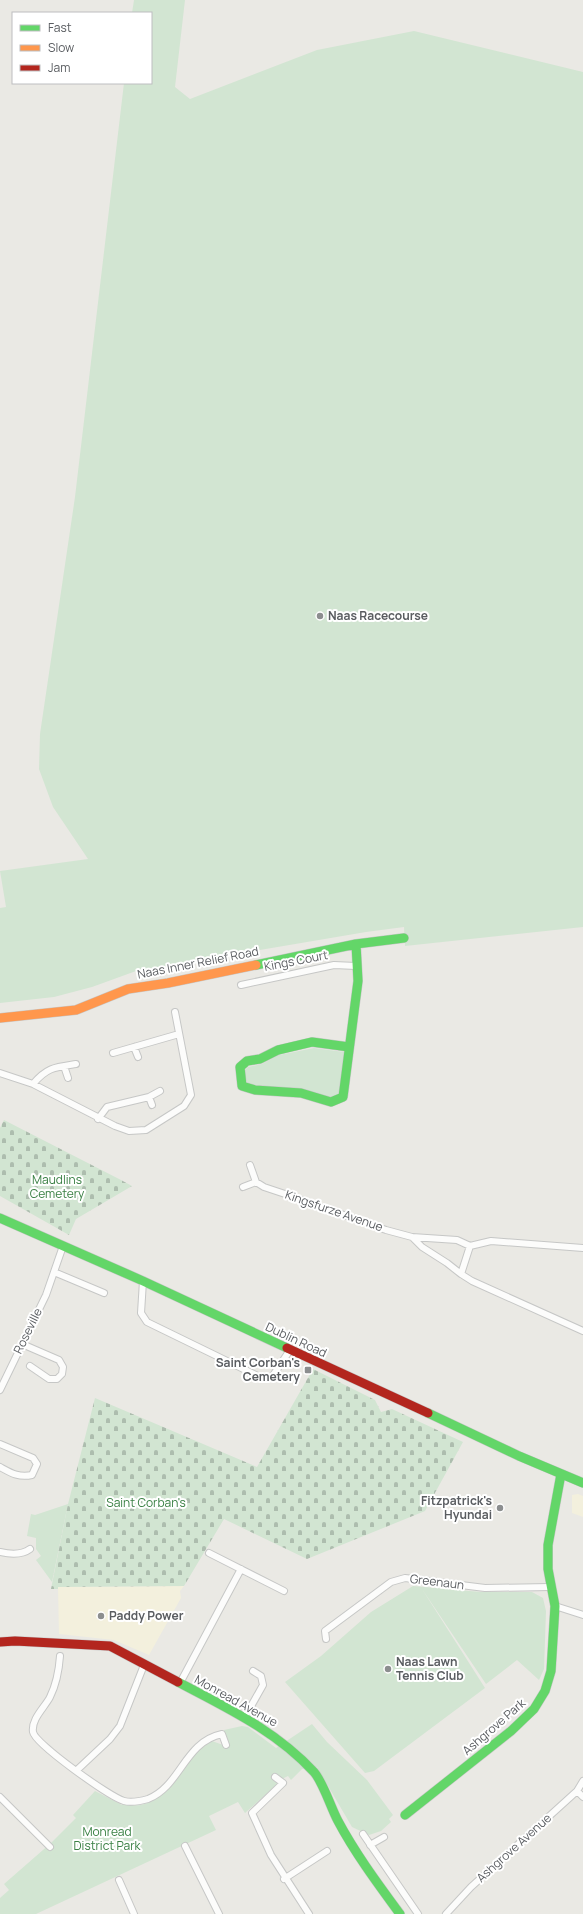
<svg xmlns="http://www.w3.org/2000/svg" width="583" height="1914" viewBox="0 0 583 1914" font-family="Manrope,sans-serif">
  <defs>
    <pattern id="cemetery-stones" width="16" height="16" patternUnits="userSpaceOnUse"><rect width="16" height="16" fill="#d2e5d2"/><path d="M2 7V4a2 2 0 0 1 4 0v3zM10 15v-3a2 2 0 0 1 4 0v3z" fill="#adbdae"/></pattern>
  </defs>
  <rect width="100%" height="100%" fill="#eae9e4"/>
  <path fill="#f3f0dd" d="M 578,1494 L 583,1496 L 583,1517 L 572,1513 L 572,1495 Z
    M 184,1586 L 180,1591 L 181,1598 L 149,1655 L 114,1640 L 59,1634 L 58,1587 Z"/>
  <path fill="#d2e5d2" d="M 134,0 L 185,0 L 175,87 L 190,99 L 317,50 L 414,31 L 583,72 L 583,927 L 405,946 L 404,927 L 366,932 L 136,971 L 92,987 L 54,997 L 0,1003 L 0,908 L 6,907 L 0,871 L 88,859 L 53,807 L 39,769 L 40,734 L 75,497 L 124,83 L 151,83 L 151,13 L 132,13 Z
    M 314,1048 L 344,1052 L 345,1058 L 339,1097 L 337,1099 L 247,1085 L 244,1071 L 248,1067 L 262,1064 L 279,1055 Z
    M 68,1504 L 52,1582 L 36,1560 L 41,1556 L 36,1549 L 36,1538 L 27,1536 L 31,1514 L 35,1515 Z
    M 413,1586 L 481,1592 L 532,1592 L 543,1598 L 546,1611 L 544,1669 L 539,1680 L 517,1660 L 486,1684 L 422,1589 L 485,1688 L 374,1771 L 365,1773 L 285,1682 L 321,1656 L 371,1612 Z
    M 312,1724 L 327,1742 L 367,1780 L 393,1815 L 389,1819 L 391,1822 L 381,1831 L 369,1835 L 352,1827 L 317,1767 L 302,1769 L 291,1780 L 288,1776 L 284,1778 L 245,1813 L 238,1802 L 209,1816 L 216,1830 L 36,1914 L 0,1914 L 0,1898 L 9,1890 L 4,1884 L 51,1843 L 76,1818 L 73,1815 L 95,1791 L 122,1805 L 123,1803 C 158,1816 180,1772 198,1750 L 212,1741 L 223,1745 L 229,1743 L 224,1730 L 242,1726 L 248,1727 L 276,1748 Z"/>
  <path fill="url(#cemetery-stones)" d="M 4,1120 L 121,1180 L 132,1186 L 76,1219 L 69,1235 L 0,1196 L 0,1128 Z
    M 313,1369 L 375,1400 L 381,1412 L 392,1409 L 463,1442 L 425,1511 L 307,1559 L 224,1519 L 184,1586 L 58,1587 L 58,1589 L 51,1589 L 68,1504 L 95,1398 L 257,1467 Z"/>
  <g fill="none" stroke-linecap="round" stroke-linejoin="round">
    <g stroke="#c6c7c6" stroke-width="8">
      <path id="street" d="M 241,985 L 334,965 L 356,966
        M 134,1047 L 138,1057
        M 113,1053 L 179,1034
        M 64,1066 L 68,1078
        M 0,1073 L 33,1084 L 115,1126 L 129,1131 L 146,1130 L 184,1106 L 191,1095 L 175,1012
        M 33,1084 C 47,1067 56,1067 76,1064
        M 149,1097 L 152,1105
        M 98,1119 L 107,1107 L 149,1097 L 160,1091
        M 256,1182 L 264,1187 L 285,1194 L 386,1230 L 412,1237 L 422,1247 L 447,1263 L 461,1274
        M 243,1187 L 256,1182 L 250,1165
        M 412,1237 L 457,1240 L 470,1246
        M 583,1248 L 491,1241 L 470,1246 L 461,1274 L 472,1281 L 583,1331
        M 54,1272 L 104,1293
        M 143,1281 L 141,1313 L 147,1322 L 264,1379 L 272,1377 L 290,1350
        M 22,1344 L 59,1360 L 63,1367 L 62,1374 L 57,1379 L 49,1379 L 30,1366
        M 0,1390 L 46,1295 L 63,1246
        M 0,1444 L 33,1458 L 37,1464 L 32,1475 C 19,1478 11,1473 0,1467
        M 0,1552 C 9,1554 22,1555 30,1549
        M 209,1553 L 284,1591
        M 555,1606 L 583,1615
        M 326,1639 L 325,1631 L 391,1582 L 405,1578 L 485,1588 L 550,1587
        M 60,1656 C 59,1670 57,1683 50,1697 C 45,1707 31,1719 33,1732 C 35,1744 110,1797 124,1801 C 131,1803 141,1801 148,1799 C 181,1786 184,1742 222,1734 L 226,1745
        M 180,1683 L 241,1569
        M 245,1717 L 263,1685 L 261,1676 L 253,1671
        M 77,1770 L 110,1739 L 120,1726 L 144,1665
        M 275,1777 L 283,1783 L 252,1813 L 271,1855 L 309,1914
        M 577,1791 L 583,1797
        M 0,1797 L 50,1847
        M 363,1834 L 418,1914
        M 370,1845 L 384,1837
        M 185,1846 L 219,1914
        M 284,1879 L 327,1851
        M 119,1880 L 134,1914
        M 446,1914 L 471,1887 L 577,1791 L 583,1781"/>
    </g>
    <g stroke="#c7c7c7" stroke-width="10">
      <path id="fast" d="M 256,965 L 356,944 L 404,938
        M 349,1047 L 312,1042 L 278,1050 L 260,1059 L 247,1061 L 240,1067 L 242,1086 L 255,1090 L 301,1093 L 331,1102 L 343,1097 L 358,981 L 356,944
        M 0,1218 L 143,1281 L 287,1348
        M 428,1413 L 519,1456 L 583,1483
        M 178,1682 C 227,1708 275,1730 314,1772 C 323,1782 331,1808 338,1821 C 355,1853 378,1884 400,1914
        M 405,1815 L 511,1731 L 534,1709 L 545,1691 L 551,1671 L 555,1606 L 548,1569 L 548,1545 L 561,1474"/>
    </g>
    <g stroke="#c7c7c7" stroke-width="10">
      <path id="slow" d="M 0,1018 L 76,1010 L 128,989 L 168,983 L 256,965"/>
    </g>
    <g stroke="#c7c7c7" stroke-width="10">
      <path id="jam" d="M 287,1348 L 428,1413
        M 0,1642 L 15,1641 L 110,1646 L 178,1682"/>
    </g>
    <use href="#street" stroke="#fcfcfb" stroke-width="6"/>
    <use href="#fast" stroke="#63d668" stroke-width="9"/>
    <use href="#slow" stroke="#ff974d" stroke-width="9"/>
    <use href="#jam" stroke="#b3261e" stroke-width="9"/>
  </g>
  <g fill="#8c8e8f" stroke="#fff" stroke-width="1.5">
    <circle cx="320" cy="616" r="4"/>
    <rect x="304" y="1366" width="8" height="8" rx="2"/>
    <circle cx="500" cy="1508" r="4"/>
    <circle cx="101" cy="1616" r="4"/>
    <circle cx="388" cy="1669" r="4"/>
  </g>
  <g text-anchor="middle" stroke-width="4" stroke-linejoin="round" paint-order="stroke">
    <g font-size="12" font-weight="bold" fill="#5a5d61" stroke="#fff" text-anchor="start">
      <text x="328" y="620">Naas Racecourse</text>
      <text x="300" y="1367" text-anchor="end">Saint Corban's<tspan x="300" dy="14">Cemetery</tspan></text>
      <text x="492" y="1505" text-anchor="end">Fitzpatrick's<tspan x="492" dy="14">Hyundai</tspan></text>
      <text x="109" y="1620">Paddy Power</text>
      <text x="396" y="1666">Naas Lawn<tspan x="396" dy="14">Tennis Club</tspan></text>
    </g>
    <g font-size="12" fill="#5a5d61" stroke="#fff">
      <text transform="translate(296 961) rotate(-11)" y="4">Kings Court</text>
      <text transform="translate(198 963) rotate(-11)" y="4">Naas Inner Relief Road</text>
      <text transform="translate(334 1211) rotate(19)" y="4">Kingsfurze Avenue</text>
      <text transform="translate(28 1331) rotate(-64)" y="4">Roseville</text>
      <text transform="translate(296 1340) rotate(25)" y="4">Dublin Road</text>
      <text transform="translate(437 1582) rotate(7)" y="4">Greenaun</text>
      <text transform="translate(236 1701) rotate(29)" y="4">Monread Avenue</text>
      <text transform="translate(494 1727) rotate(-41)" y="4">Ashgrove Park</text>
      <text transform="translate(514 1848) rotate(-42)" y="4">Ashgrove Avenue</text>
    </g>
    <g font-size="12" fill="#3a8044" stroke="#fff">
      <text x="57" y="1184">Maudlins<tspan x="57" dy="14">Cemetery</tspan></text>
      <text x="146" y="1507">Saint Corban's</text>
      <text x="107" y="1836">Monread<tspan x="107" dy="14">District Park</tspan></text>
    </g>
  </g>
  <rect x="12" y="12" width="140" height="72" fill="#ffffff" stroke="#bdbec0"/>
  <rect x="20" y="25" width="20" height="6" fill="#63d668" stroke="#bdbec0"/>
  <text x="48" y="32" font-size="12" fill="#5a5d61">Fast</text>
  <rect x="20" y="45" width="20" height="6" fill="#ff974d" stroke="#bdbec0"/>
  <text x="48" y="52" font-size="12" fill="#5a5d61">Slow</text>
  <rect x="20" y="65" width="20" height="6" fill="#b3261e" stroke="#bdbec0"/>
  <text x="48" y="72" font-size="12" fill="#5a5d61">Jam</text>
</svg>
